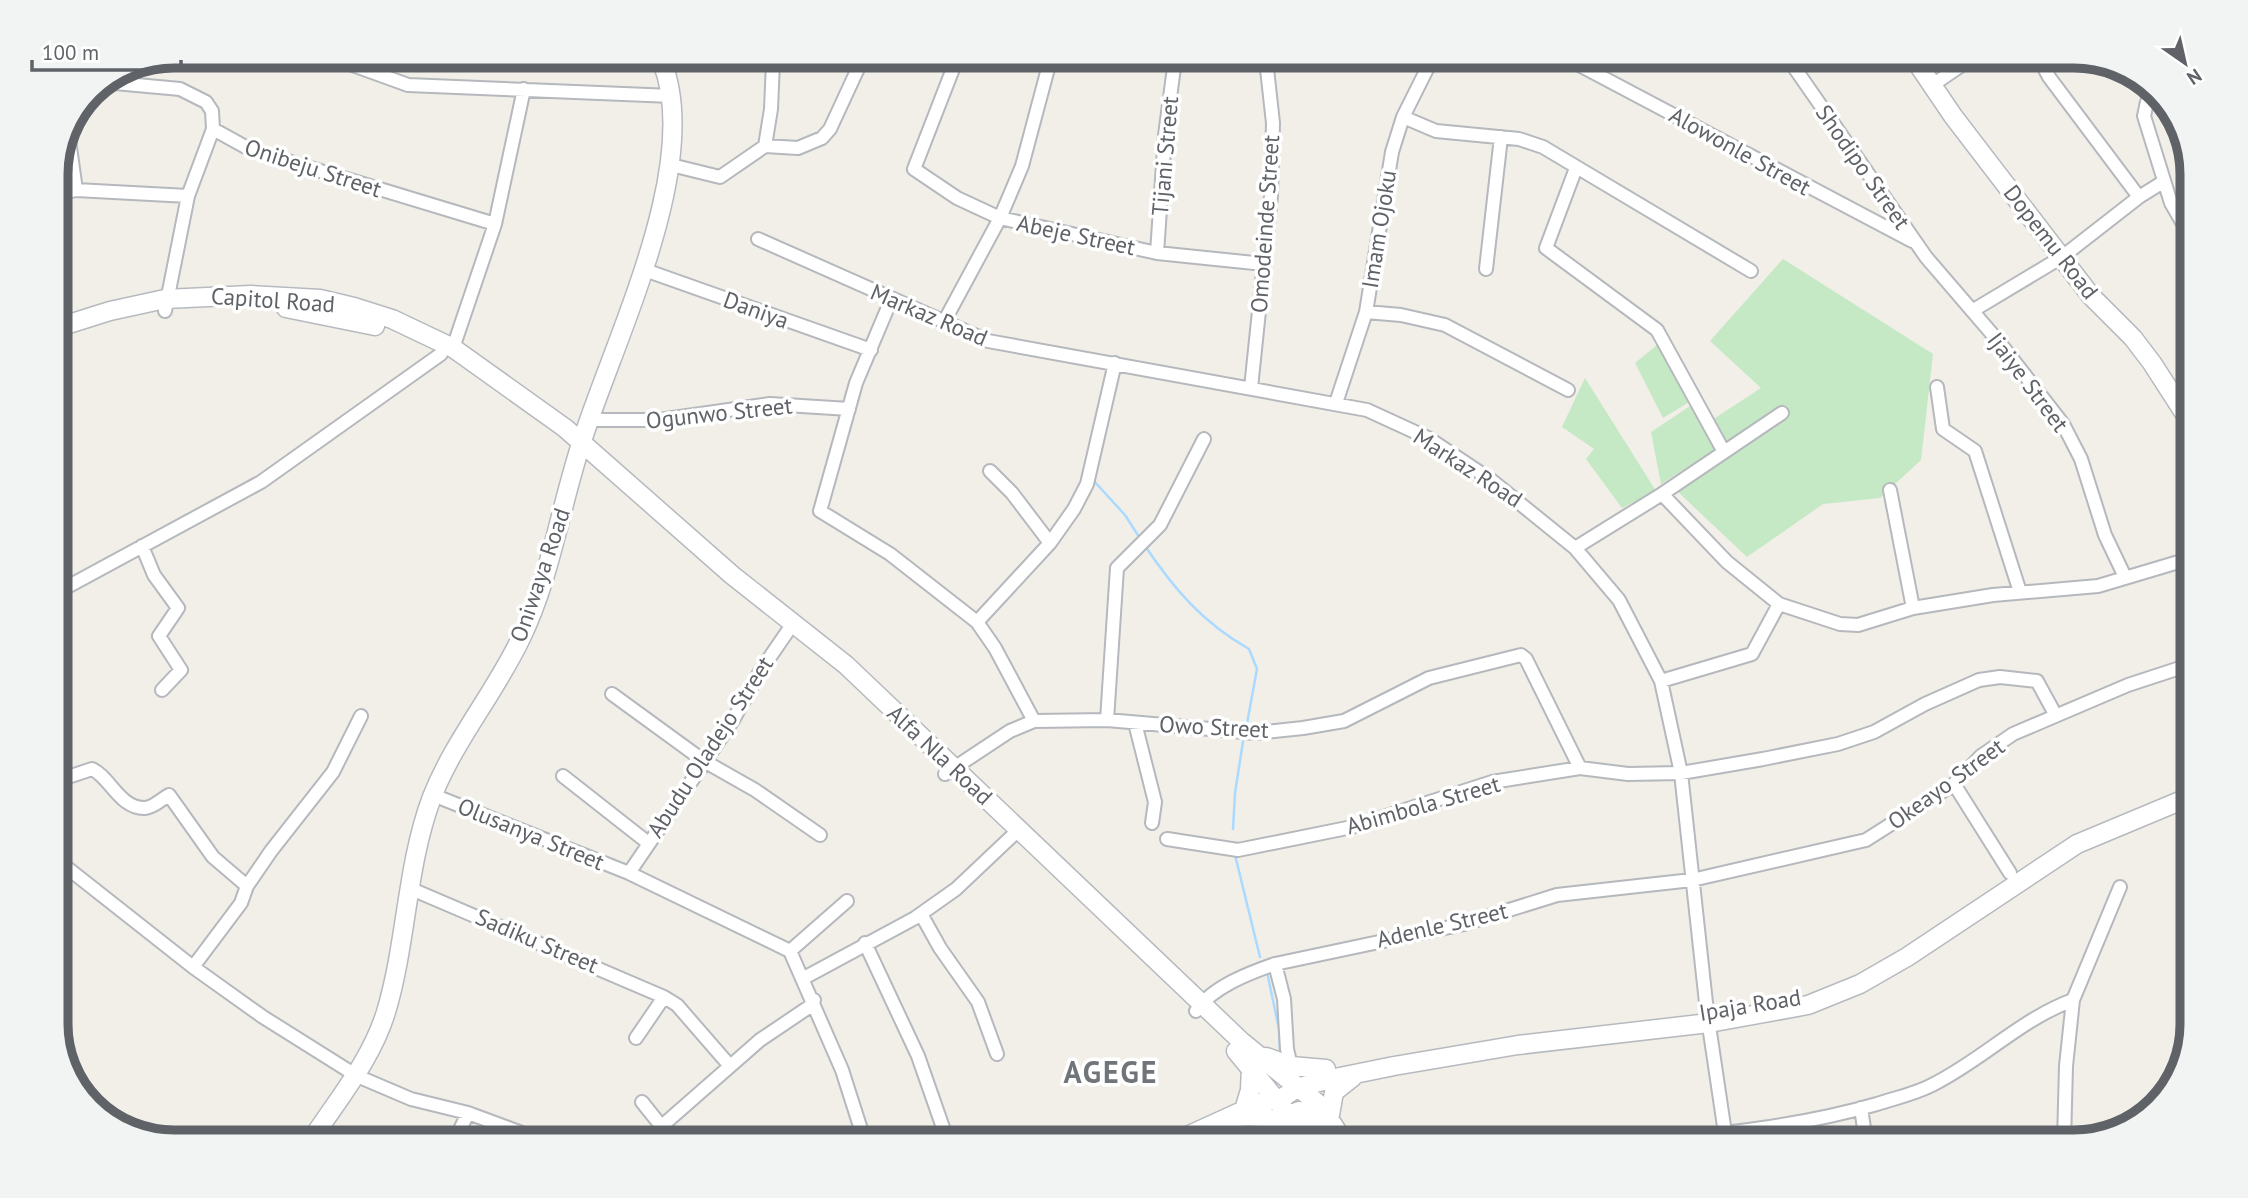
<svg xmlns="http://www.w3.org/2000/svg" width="2248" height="1198" viewBox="0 0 2248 1198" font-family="'PT Sans',sans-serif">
  <rect width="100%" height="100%" fill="#f1efe8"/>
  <path fill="#c5e8c5" d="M 1783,259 L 1933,354 L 1921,460 L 1880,498 L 1823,504 L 1747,557 L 1676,490 L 1790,416 L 1779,408 L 1725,444 L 1712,420 L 1761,388 L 1710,341 Z
    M 1657,345 L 1691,401 L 1663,418 L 1635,363 Z
    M 1585,378 L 1656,491 L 1622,508 L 1586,459 L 1594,449 L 1562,427 Z
    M 1690,406 L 1715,450 L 1661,484 L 1651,432 Z"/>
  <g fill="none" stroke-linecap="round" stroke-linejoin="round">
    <path stroke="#aadaff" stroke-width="2.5" d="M 1093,480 L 1125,515 L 1141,540
      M 1145,546 C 1174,589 1203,623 1249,649 L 1257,669 L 1246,729
      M 1233,829 L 1235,793 L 1244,735
      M 1235,855 L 1260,957
      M 1267,972 L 1279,1029 L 1280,1051"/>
    <g stroke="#b5b8bc" stroke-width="16">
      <path id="minor" d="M 2038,56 L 2049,77 L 2139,197
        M 1787,57 L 1926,257 L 1999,342 L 2063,424 L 2081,459 L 2105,535 L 2125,577
        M 1566,58 L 1912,241
        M 956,61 L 914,169 L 957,198 L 1000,218 L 1157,253 L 1264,264
        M 350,64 L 408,85 L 672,96
        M 1931,86 L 1975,56
        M 96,87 L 115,83 L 180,89 L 206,102 L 212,111 L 213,129 L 188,196 L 165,311
        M 2155,94 L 2147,102 L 2144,116 L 2171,203 L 2192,239
        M 1403,117 L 1436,131 L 1519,139 L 1543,147 L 1751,271
        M 213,129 L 251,150 L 495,224
        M 69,140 L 76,190
        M 765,146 L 771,109 L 773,62
        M 671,165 L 720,177 L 765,146 L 798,148 L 822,138 L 830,129 L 861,62
        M 1576,168 L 1546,248 L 1657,330 L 1724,452
        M 56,194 L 76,190 L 188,196
        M 758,239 L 988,341 L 1367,410 L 1428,438 L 1491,480 L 1575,548 L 1619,600 L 1661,681 L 1681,773 L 1707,1012 L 1725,1133
        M 1157,253 L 1165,135 L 1175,60
        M 642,269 L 871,350
        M 1486,269 L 1501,137
        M 891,300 L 856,383 L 820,511 L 890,554 L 977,622 L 995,648 L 1034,721
        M 1972,311 L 2062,257 L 2139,197 L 2163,182
        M 1366,312 L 1401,315 L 1445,325 L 1568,390
        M 945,320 L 1000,218 L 1022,166 L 1050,61
        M 453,348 L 495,224 L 524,89
        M 1937,387 L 1943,429 L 1975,451 L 2020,592
        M 1251,388 L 1271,196 L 1273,123 L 1266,60
        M 1336,403 L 1366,312 L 1392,152 L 1403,117 L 1432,59
        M 589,420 L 659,420 L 770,404 L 849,409
        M 990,471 L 1012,493 L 1050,543
        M 1890,490 L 1913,608
        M 1662,494 L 1727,562 L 1779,604 L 1840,624 L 1858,625 L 1913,608 L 1993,595 L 2098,586 L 2192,558
        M 142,546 L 154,575 L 178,608 L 159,636 L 181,670 L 162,690
        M 1575,548 L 1662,494 L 1782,413
        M 56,593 L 261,482 L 441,354
        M 977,622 L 1050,543 L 1074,509 L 1087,484 L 1115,363
        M 1661,681 L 1752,654 L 1779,604
        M 612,694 L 704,761 L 755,790 L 820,835
        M 1107,720 L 1117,568 L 1160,525 L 1204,439
        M 1135,723 L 1155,802 L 1152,823
        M 945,774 L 1010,731 L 1034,721 L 1107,720 L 1256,733 L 1303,728 L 1344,721 L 1429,678 L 1521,655 L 1526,659 L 1580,768
        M 563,776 L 647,842
        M 56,781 L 92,769 C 110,777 120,809 145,808 C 155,807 161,799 169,795 L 213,857 L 247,886
        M 1954,784 L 2010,873
        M 433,795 L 629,873 L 790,951 L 842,1070 L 865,1142
        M 1167,839 L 1238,850 L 1352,827 L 1492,782 L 1580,768 L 1628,774 L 1681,773 L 1763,759 L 1838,744 L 1874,732 L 1925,704 L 1979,680 L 2000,677 L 2037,681 L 2055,714
        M 56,859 L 193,967 L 263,1017 L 357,1076 L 411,1099 L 468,1113 L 546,1142
        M 629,873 L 733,720 L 761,670 L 794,622
        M 409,888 L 664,997 L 677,1005 L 730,1066
        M 921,914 L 940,948 L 978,1002 L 997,1054
        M 865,943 L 918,1056 L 948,1142
        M 790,951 L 847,901
        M 1275,964 L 1284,999 L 1287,1049 L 1291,1066
        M 193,967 L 241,903 L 247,886 L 271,851 L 333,772 L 361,716
        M 802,979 L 915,918 L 956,889 L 1011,837
        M 1196,1011 C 1212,987 1249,973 1275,964 L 1464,924 L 1557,895 L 1692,880 L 1866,840 L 1954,784 L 1981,756 L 2013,734 L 2128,685 L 2192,664
        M 636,1038 L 664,997
        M 2188,1040 L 2192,1006
        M 642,1102 L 674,1142
        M 1861,1108 L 1866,1142
        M 663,1125 L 760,1040 L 809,1007 L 814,1000
        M 454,1142 L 468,1113
        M 1625,1142 C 1710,1135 1795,1128 1877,1104 C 1895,1098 1915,1094 1932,1085 C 1981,1061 2021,1019 2073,1000
        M 2064,1142 L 2066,1066 L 2073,1000 L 2120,887"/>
    </g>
    <g stroke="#b6babf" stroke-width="21">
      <path id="secondary" d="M 1913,57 L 1953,116 L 2091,296 L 2133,338 L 2152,363 L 2192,425
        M 286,308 L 375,326
        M 56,328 L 110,311 L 165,299 L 251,295 L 320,299 L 354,307 L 392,319 L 453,348 L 565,428 L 732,575 L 846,665 L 1242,1042 L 1321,1106 L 1344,1142
        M 1236,1051 L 1311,1142
        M 1266,1057 L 1291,1066 L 1326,1069
        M 1244,1110 L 1250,1090 L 1251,1065
        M 1290,1115 L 1299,1111 L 1312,1119 L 1330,1142
        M 1330,1115 L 1334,1092 L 1353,1077
        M 1235,1118 C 1257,1114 1278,1118 1298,1131
        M 310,1142 C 337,1100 371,1061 386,1012 C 407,942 406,866 432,797 C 454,741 494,694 520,640 C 551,577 560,507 582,441 C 614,340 703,164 662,62
        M 1174,1142 L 1264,1101 L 1279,1100 L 1297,1088 L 1330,1079 L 1394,1066 L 1518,1045 L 1709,1023 L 1808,1005 L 1860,984 L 1907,957 L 2077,844 L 2192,796"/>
    </g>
    <use href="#minor" stroke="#fff" stroke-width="12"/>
    <use href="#secondary" stroke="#fff" stroke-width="18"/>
  </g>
  <g text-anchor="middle" stroke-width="7" stroke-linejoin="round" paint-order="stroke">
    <g font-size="23" fill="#5f6368" stroke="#fff">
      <text transform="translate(1740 151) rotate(29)" y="8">Alowonle Street</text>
      <text transform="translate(1165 156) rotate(-85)" y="8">Tijani Street</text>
      <text transform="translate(1863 167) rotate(55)" y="8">Shodipo Street</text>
      <text transform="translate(313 168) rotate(18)" y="8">Onibeju Street</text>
      <text transform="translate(1265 224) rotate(-86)" y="8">Omodeinde Street</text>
      <text transform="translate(1379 229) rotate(-81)" y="8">Imam Ojoku</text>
      <text transform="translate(1076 235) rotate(12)" y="8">Abeje Street</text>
      <text transform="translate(2051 242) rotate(52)" y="8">Dopemu Road</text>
      <text transform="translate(273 300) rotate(4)" y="8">Capitol Road</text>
      <text transform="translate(756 310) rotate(20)" y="8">Daniya</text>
      <text transform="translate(929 315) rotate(23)" y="8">Markaz Road</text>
      <text transform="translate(2028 382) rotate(53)" y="8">Ijaiye Street</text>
      <text transform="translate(719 413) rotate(-6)" y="8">Ogunwo Street</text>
      <text transform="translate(1468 468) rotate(33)" y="8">Markaz Road</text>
      <text transform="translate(540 575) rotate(-71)" y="8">Oniwaya Road</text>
      <text transform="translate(1214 727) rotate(3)" y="8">Owo Street</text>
      <text transform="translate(710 747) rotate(-57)" y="8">Abudu Oladejo Street</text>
      <text transform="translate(940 755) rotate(43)" y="8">Alfa Nla Road</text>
      <text transform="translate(1946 784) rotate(-36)" y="8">Okeayo Street</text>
      <text transform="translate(1423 805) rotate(-16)" y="8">Abimbola Street</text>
      <text transform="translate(531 834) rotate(22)" y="8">Olusanya Street</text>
      <text transform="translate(1442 925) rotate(-13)" y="8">Adenle Street</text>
      <text transform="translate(537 941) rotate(23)" y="8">Sadiku Street</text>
      <text transform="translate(1750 1005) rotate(-9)" y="8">Ipaja Road</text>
    </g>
    <g font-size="30" font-weight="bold" letter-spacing="2" fill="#70757a" stroke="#fff">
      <text x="1111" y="1083">AGEGE</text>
    </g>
  </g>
  <path d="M0 0H2248V1198H0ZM174 68H2074A106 106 0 0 1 2180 174V1024A106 106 0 0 1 2074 1130H174A106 106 0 0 1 68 1024V174A106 106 0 0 1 174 68Z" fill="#f2f3f3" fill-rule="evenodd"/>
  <path fill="none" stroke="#5f6368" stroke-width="9" d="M174 68H2074A106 106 0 0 1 2180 174V1024A106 106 0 0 1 2074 1130H174A106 106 0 0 1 68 1024V174A106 106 0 0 1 174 68Z"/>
  <g transform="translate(2185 63) rotate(146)" stroke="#ffffff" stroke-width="5" paint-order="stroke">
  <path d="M0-5L12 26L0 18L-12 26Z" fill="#5f6368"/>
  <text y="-10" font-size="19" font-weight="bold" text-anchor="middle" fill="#5f6368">N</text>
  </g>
  <path d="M32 60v10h149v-10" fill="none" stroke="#5f6368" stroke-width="3.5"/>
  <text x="42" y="60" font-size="21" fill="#5f6368" stroke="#ffffff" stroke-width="5" paint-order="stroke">100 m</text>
</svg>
